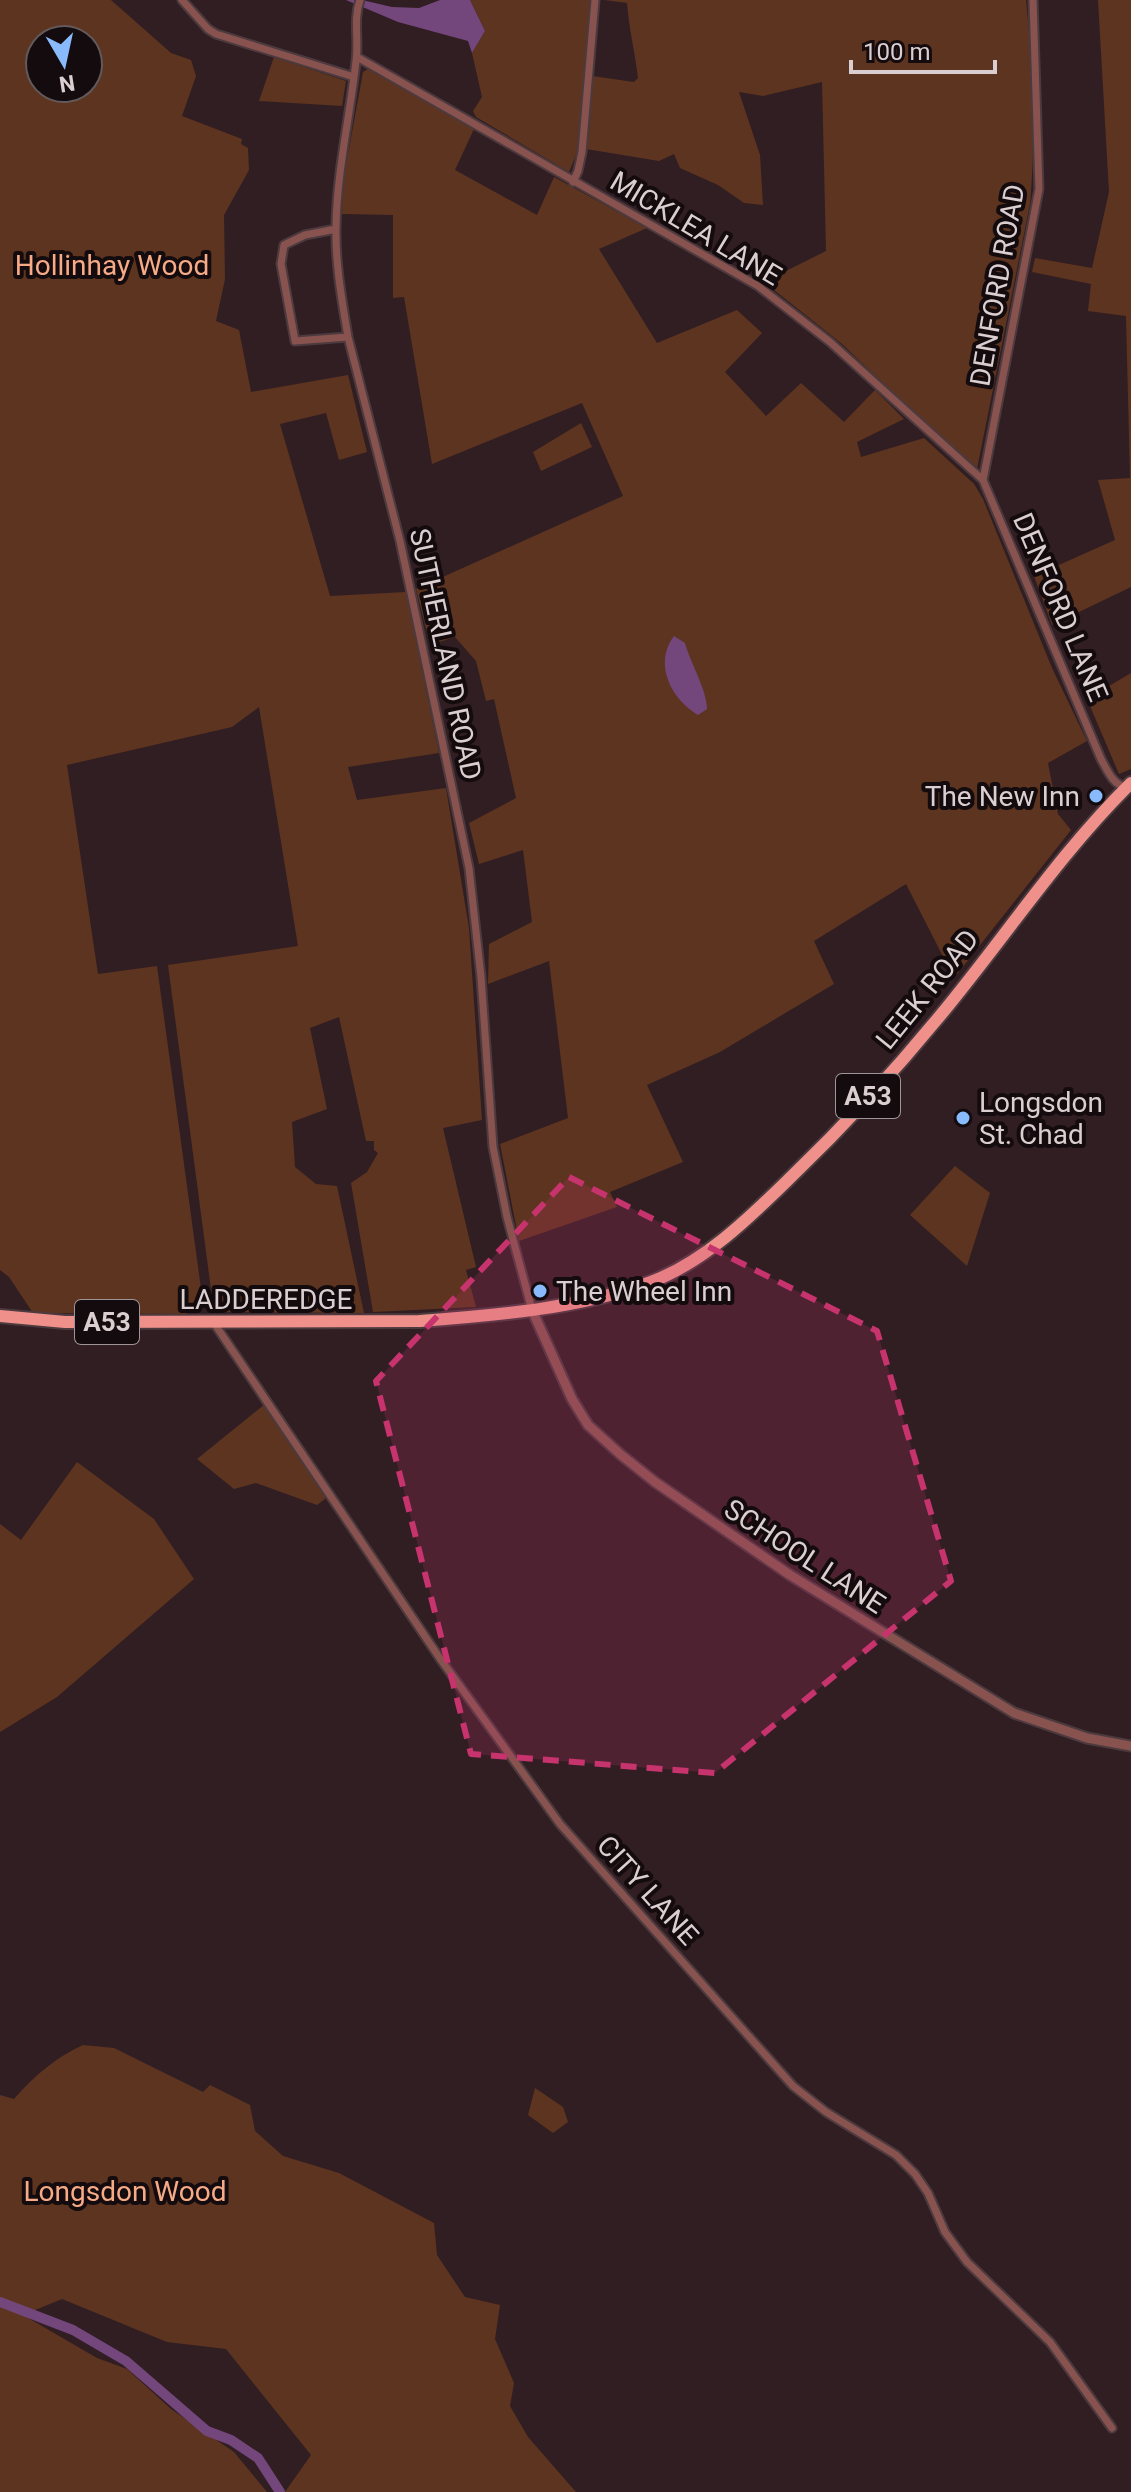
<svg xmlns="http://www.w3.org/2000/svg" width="1131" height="2492" viewBox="0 0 1131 2492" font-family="Roboto,sans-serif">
  <rect width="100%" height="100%" fill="#311e23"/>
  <path fill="#5d341f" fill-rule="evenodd" d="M 0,0 L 111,0 L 171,53 L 191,60 L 196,76 L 182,116 L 242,139 L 241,144 L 248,148 L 249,170 L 224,215 L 225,279 L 216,321 L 239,330 L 251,392 L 348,375 L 367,452 L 339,460 L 326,413 L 280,424 L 330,596 L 406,592 L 439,753 L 348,767 L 357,800 L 446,788 L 469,928 L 482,1120 L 443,1128 L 476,1267 L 466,1270 L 476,1307 L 373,1312 L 351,1183 L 367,1172 L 378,1153 L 374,1150 L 374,1141 L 366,1141 L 339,1017 L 310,1028 L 327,1109 L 292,1122 L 295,1167 L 316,1184 L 337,1186 L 364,1313 L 214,1312 L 168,965 L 298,946 L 259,707 L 232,727 L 67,765 L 98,974 L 157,966 L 202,1296 L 196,1310 L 186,1314 L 33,1313 L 9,1277 L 0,1270 ZM 40,40 L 88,40 L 88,88 L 40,88 Z
    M 470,0 L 592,0 L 579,148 L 569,172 L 476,117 L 473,111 L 482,97 L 472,53 L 485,31 Z
    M 604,0 L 1026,0 C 1033,67 1036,137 1030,204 L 977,469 L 916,415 L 842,344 L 764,282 L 826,251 L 822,82 L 763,96 L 739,92 L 760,155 L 763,205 L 744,203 L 718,185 L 680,168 L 674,154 L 659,161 L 586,149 L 592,76 L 634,82 L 638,78 C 635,52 629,29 627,3 Z
    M 1098,0 L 1131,0 L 1131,587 L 1052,625 L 1034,576 L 1115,540 L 1098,480 L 1130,478 L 1126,316 L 1088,311 L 1091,284 L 1032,272 L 1035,258 L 1092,268 L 1109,192 Z
    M 274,57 L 346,81 L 342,106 L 259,101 Z
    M 368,69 L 474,129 L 455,170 L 537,215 L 554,177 L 647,228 L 599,249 L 657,343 L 737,310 L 762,333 L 725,372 L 766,416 L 801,383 L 844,422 L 875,390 L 904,419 L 857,442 L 861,457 L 924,438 L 974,484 L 983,499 L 1052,668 L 1087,741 L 1048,763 L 1058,814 L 1071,830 L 954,978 L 906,884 L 814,941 L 834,984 L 720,1052 L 647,1085 L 683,1162 L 610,1192 L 617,1207 L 519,1241 L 500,1144 L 568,1118 L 549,961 L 488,984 L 489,944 L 532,922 L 523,850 L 479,864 L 469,823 L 516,798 L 494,699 L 486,701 L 476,661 L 455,637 L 430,645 L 416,589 L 623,496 L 582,403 L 432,464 L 404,297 L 393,298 L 393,215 L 342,214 L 343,182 L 363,72 Z
    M 581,423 L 592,447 L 541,471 L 533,452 Z
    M 1131,673 L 1131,769 L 1119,774 L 1087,699 Z
    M 955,1166 L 990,1193 L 967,1266 L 910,1215 Z
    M 265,1404 L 325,1494 L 325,1499 L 317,1505 L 256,1483 L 234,1489 L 197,1459 Z
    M 77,1462 L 154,1519 L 194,1579 L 57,1697 L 0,1732 L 0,1524 L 21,1540 Z
    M 83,2045 L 114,2048 L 203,2092 L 210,2085 L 250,2105 L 255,2131 L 283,2156 L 339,2173 L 434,2223 L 437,2255 L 465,2297 L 500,2305 L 495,2339 L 514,2383 L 510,2406 L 528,2437 L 576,2492 L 285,2492 L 311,2455 L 226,2349 L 167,2342 L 62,2299 L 23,2315 L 97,2358 L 127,2369 L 171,2409 L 234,2452 L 267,2492 L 0,2492 L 0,2095 L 14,2099 C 35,2075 55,2058 83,2045 Z
    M 535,2088 L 563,2107 L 568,2122 L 553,2133 L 528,2115 Z"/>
  <path fill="#73467c" d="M 346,0 L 362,0 L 392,7 L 419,8 L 440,0 L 470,0 L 485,31 L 472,53 L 468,41 L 398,22 Z
    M 674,636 L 685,643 C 690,662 707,690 707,709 L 698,715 C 671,699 653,664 674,636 Z"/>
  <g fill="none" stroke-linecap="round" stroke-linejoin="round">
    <path stroke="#73467c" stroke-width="10" d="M 0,2302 L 73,2330 L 126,2361 L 207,2431 L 231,2440 L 258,2458 L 280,2492"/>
    <g stroke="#4c3a3f" stroke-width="11">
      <path id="minor" d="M 182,0 L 208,29 L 216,34 L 354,77
        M 360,0 C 353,19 359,41 356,61 C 350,116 337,171 336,226 C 335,262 342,301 348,337 L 400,541 L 469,868 L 481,977 L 493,1147 L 507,1217 L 532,1310
        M 357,57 L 758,286 L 830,342 L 983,480 L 1101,759 C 1107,770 1113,785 1126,787
        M 573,182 L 578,171 L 582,152 L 595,0
        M 336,229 L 305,235 L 284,245 L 281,264 L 295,341 L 348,337
        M 983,480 L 1039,189 L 1033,0
        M 214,1323 L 441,1660 L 560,1824 L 793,2086 L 826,2112 L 896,2155 L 915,2174 L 928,2193 L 945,2232 L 967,2262 L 1050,2342 L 1112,2428"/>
    </g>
    <g stroke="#4c3a3f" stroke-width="13">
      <path id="tertiary" d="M 532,1310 L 572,1399 L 588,1425 L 620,1454 L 655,1482 L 790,1575 L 1014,1713 L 1087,1738 L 1131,1746"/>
    </g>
    <g stroke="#4c3a3f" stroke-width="16">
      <path id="trunk" d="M 0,1316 L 65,1322 L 419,1321 C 496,1315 578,1309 651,1282 C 706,1261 750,1217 791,1177 C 843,1127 893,1073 939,1017 C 1004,939 1059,854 1131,783"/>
    </g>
    <use href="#minor" stroke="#88534f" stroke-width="7"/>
    <use href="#tertiary" stroke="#88534f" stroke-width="9"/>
    <use href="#trunk" stroke="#ef918a" stroke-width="12"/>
  </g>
  <path fill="#c6336d" fill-opacity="0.2" stroke="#c6336d" stroke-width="6" stroke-dasharray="16 10" stroke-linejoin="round" d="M 569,1177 L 877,1331 L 951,1581 L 715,1773 L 471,1754 L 376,1381 Z"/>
  <g fill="#89bafc" stroke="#130b0d" stroke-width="3">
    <circle cx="1096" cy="796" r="8"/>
    <circle cx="963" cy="1118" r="8"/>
    <circle cx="540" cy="1291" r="8"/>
  </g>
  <g text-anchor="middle" stroke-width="8" stroke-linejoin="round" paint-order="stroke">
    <g fill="#130b0d" stroke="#9f9496" stroke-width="2">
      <rect x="836" y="1074" width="64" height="44" rx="6"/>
      <rect x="75" y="1300" width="64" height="44" rx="6"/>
    </g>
    <g font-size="26" font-weight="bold" fill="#dbced0">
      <text x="868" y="1105">A53</text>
      <text x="107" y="1331">A53</text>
    </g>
    <g font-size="28" fill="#dbced0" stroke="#130b0d">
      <text transform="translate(696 228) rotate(31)" y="10">MICKLEA LANE</text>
      <text transform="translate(997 285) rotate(-80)" y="10">DENFORD ROAD</text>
      <text transform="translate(1061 607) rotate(67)" y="10">DENFORD LANE</text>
      <text transform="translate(446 654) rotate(78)" y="10">SUTHERLAND ROAD</text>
      <text transform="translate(927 989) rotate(-51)" y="10">LEEK ROAD</text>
      <text x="266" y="1309">LADDEREDGE</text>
      <text transform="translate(805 1556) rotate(33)" y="10">SCHOOL LANE</text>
      <text transform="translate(648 1890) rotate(48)" y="10">CITY LANE</text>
    </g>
    <g font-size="28" fill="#f7aa86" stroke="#130b0d">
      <text x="112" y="275">Hollinhay Wood</text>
      <text x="125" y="2201">Longsdon Wood</text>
    </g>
    <g font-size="28" fill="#dbced0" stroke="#130b0d" text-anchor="start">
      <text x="1080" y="806" text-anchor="end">The New Inn</text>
      <text x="979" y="1112">Longsdon<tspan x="979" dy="32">St. Chad</tspan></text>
      <text x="556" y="1301">The Wheel Inn</text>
    </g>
  </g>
  <g transform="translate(64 64) rotate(171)"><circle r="38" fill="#130b0d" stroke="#63595b" stroke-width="2"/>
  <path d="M0-6L14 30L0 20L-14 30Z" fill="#89bafc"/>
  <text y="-12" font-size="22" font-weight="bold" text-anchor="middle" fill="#dbced0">N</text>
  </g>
  <path d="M851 60v12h144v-12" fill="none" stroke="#dbced0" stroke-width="4"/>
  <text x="863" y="60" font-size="24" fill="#dbced0" stroke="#130b0d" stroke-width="6" paint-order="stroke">100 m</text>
</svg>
